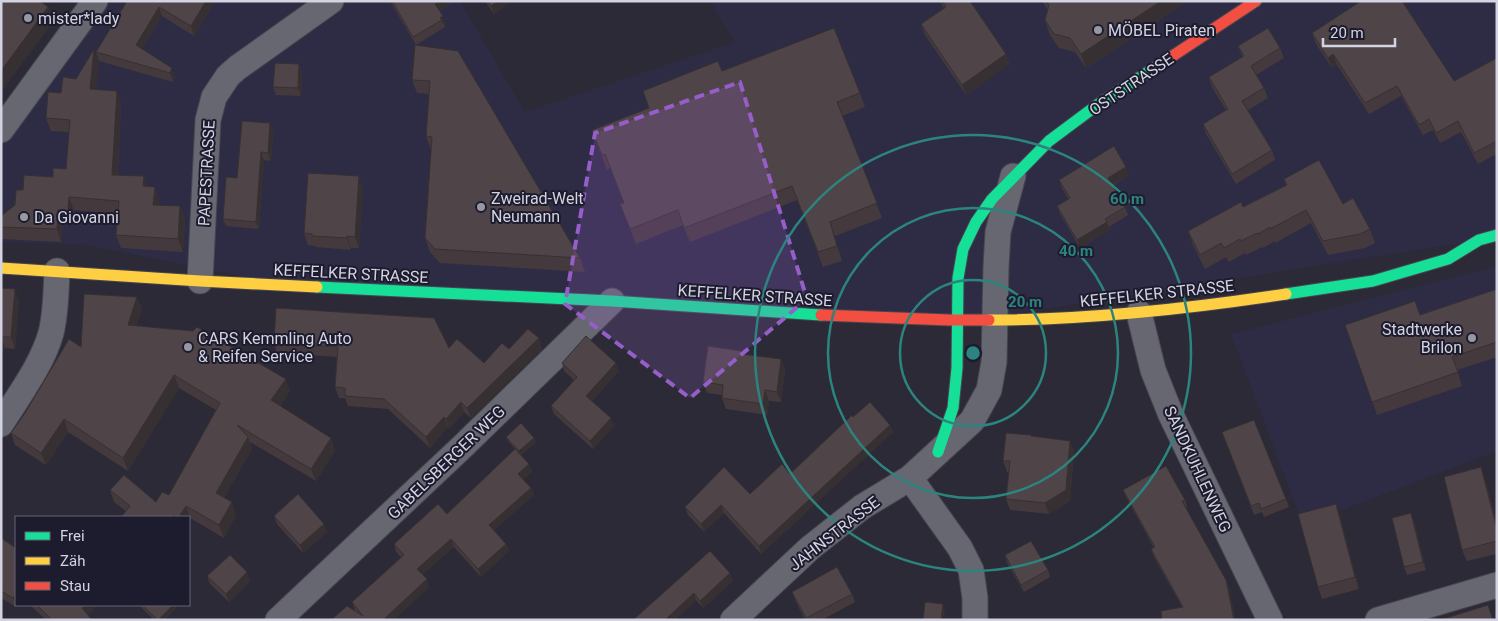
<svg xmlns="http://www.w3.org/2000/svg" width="1498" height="621" viewBox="0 0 1498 621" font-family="Roboto,sans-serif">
  <rect width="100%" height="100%" fill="#2b2a36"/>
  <path fill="#2e2c44" d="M 107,1 L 460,1 L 525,112 L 735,42 L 710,1 L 1497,1 L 1497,235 L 1479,240 L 988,318 L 256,279 L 87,245 L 1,242 L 1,145 Z
    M 1497,266 L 1497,451 L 1303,525 L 1231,334 Z"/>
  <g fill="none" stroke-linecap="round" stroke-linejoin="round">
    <g stroke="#474650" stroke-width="27">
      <path id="street" d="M 1,130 L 95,1
        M 200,281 L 208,120 L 214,97 L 228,76 L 237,68 L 331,1
        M 1139,313 L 1153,370 L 1171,415 L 1270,620
        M 1,424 C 19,395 42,365 51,333 C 56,313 56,291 57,271
        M 910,478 L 960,548 L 971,570 L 975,598 L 975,620
        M 278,620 L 462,447 L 612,301
        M 733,620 L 810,548 L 862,507 L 910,478 L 972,421 L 989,390 L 994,362 L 996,267 L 998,232 L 1013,176
        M 1378,620 L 1497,585"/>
    </g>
    <g stroke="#474650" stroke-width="13">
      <path id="fast" d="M 317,287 L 612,301 L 821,315
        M 1286,294 L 1373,281 L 1448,259 L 1479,240 L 1497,235
        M 938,452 L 953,408 L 957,368 L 958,278 L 963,249 L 976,222 L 992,199 L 1049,141 L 1100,103 L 1171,57"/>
    </g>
    <g stroke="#474650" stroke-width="13">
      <path id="slow" d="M 1,268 L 200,281 L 317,287
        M 989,320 C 1089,320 1187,309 1286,294"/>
    </g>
    <g stroke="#474650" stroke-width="13">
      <path id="jam" d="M 1171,57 L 1256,1
        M 821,315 L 949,320 L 989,320"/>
    </g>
    <use href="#street" stroke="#676771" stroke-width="25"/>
    <use href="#fast" stroke="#16e098" stroke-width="11"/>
    <use href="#slow" stroke="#ffcf43" stroke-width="11"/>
    <use href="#jam" stroke="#f24e42" stroke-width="11"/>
  </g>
  <path fill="#443a3e" d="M 127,1 L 215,1 L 194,36 L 162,16 L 142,49 L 175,77 L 173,82 L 99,61 L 96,52 Z
    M 390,1 L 453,1 L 440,11 L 446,24 L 444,25 L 445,27 L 416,45 Z
    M 485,1 L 511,1 L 494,14 Z
    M 939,1 L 970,1 L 1006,54 L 1010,64 L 966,95 L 925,35 L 921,24 L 944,8 Z
    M 1042,1 L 1188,1 L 1086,68 L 1075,52 L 1059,48 L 1050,35 L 1045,20 L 1048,10 Z
    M 1405,5 L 1454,81 L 1497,58 L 1497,154 L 1478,164 L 1461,132 L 1440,143 L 1433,130 L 1423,135 L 1401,96 L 1369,114 L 1337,65 L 1332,68 L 1316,44 L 1312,33 Z
    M 415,45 L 580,258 L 585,272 L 440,263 L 430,252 L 425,238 L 431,150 L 426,136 L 429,94 L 417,93 L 412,80 Z
    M 1238,46 L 1280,48 L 1284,58 L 1256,75 L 1264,88 L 1268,98 L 1248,110 L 1272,150 L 1275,160 L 1236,184 L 1206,134 L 1203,124 L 1226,110 L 1212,87 L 1209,77 L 1242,57 Z
    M 99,62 L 96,89 L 121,103 L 118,175 L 144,176 L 147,187 L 155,187 L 159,200 L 159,205 L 180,206 L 185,219 L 183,252 L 121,248 L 116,235 L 118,214 L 74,210 L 73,223 L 63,223 L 61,242 L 1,239 L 1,227 L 23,190 L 53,177 L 66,169 L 69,132 L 51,131 L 46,118 L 61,93 L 76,79 Z
    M 722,71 L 860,93 L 865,107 L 842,116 L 882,218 L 835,236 L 842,261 L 823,267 L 797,200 L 690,242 L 683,225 L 636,244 L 620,204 L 624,203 L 610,168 L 607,170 L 592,130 L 649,108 Z
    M 302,72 L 301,96 L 276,95 L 273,87 Z
    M 273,131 L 271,161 L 264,160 L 259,229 L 226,226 L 223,219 L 237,178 Z
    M 1129,175 L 1112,186 L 1125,207 L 1128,215 L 1109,227 L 1110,230 L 1080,248 L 1060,214 L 1057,206 L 1068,199 L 1062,188 L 1059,180 Z
    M 1284,179 L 1343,204 L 1370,229 L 1375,243 L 1365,248 L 1328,255 L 1311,223 L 1275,243 L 1275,241 L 1263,248 L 1262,247 L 1246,255 L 1245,253 L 1229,262 L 1226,257 L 1205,269 L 1193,245 L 1188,231 L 1243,207 L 1286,185 Z
    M 363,188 L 359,248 L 351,248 L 351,250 L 316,247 L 315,246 L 308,245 L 304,233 Z
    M 1,288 L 19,301 L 15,349 L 5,348 L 1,354 Z
    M 1497,289 L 1497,357 L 1457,370 L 1462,386 L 1377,415 L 1345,325 L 1420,315 Z
    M 137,297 L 142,309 L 136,326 L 290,391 L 280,406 L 331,438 L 335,451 L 316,481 L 250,442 L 252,449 L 224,498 L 236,515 L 224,538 L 190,518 L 189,520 L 189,517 L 121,517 L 126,511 L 114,502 L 110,490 L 156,502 L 169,495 L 216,410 L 179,388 L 128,471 L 68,432 L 46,465 L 15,445 L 11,433 L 81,347 Z
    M 539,338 L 542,349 L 471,418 L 464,412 L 449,429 L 448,427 L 430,448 L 388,409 L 348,406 L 345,398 L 339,398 L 335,387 L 337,357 L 277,353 L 274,343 L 449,348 L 484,363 L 509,349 Z
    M 741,351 L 743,355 L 781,359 L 785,370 L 781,402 L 769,401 L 767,415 L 726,409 L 722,398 L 722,395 L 707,393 L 703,382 Z
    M 562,363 L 619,371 L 592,401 L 614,426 L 593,449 L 554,414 L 551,406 L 574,380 L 564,371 Z
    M 853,417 L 890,425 L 893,432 L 761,554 L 724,513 L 704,532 L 688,515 L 685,507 L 750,494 L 790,474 Z
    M 1222,432 L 1286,499 L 1289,507 L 1264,517 L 1262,512 L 1254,515 Z
    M 1032,436 L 1070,441 L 1074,452 L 1070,501 L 1049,514 L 1010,510 L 1006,499 L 1009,472 L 1007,472 L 1003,461 Z
    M 506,437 L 534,438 L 536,442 L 521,455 L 529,464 L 532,472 L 523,480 L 531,488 L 534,495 L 494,530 L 506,544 L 509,551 L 481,577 L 454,547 L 422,574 L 429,587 L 394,620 L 331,620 L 355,610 L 352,602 L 401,557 L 396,552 L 394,544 L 447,514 L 515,449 L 508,441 Z
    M 1485,479 L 1497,524 L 1497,554 L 1467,561 L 1462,550 Z
    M 1123,490 L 1185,500 L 1187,507 L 1185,508 L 1229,588 L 1235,620 L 1162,620 L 1182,607 L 1154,557 L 1151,549 L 1154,548 L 1126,497 Z
    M 1336,504 L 1340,516 L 1359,589 L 1322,599 L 1318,587 Z
    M 274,516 L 327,532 L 303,553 L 277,524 Z
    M 1414,521 L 1426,570 L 1407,575 L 1404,567 Z
    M 1,538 L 16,607 L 1,598 Z
    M 710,551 L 733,581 L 703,608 L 696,600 L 675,620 Z
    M 1005,555 L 1048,570 L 1050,577 L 1024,592 L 1007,563 Z
    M 207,576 L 250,581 L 229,602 L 210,584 Z
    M 792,592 L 852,594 L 855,602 L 822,620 L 805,620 L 795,600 Z
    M 30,605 L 97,605 L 88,615 L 92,620 L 46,620 Z
    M 139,605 L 175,605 L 176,608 L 164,620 L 154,620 Z"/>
  <path fill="#373032" d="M 206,1 L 215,1 L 194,36 L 191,26 Z
    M 439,1 L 453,1 L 438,12 L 435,4 Z
    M 498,1 L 511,1 L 494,14 L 491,6 Z
    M 1161,1 L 1188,1 L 1086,68 L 1081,54 Z
    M 1401,1 L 1411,1 L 1403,6 Z
    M 48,7 L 54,21 L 1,92 L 1,71 Z
    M 159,7 L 162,16 L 139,55 L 136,45 Z
    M 443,16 L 446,24 L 444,25 L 440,18 Z
    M 94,49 L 99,62 L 95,102 L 90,89 Z
    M 1006,54 L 1010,64 L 966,95 L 962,85 Z
    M 1333,54 L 1337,65 L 1332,68 L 1328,58 Z
    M 299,64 L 302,72 L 301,96 L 298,88 Z
    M 172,68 L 175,77 L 173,82 L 170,73 Z
    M 117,91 L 121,103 L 117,187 L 112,175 Z
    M 270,123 L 273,131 L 271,161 L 268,153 Z
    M 261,152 L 264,160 L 259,229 L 256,222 Z
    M 1126,167 L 1129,175 L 1110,186 L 1108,178 Z
    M 144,176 L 148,189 L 143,186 Z
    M 359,176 L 363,188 L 359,248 L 355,237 Z
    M 155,187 L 159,200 L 158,217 L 153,205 Z
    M 69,197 L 74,210 L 73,223 L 68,211 Z
    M 180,206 L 185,219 L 183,252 L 178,239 Z
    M 58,210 L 63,223 L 61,242 L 57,229 Z
    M 830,222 L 835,236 L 842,261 L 837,246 Z
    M 1107,222 L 1110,230 L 1080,248 L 1077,240 Z
    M 347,236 L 351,248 L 351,250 L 347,238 Z
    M 15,289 L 19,301 L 15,349 L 11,337 Z
    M 137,297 L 142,309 L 133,337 L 128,325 Z
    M 1,338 L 5,348 L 1,354 Z
    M 539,338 L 542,349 L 471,418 L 467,408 Z
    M 781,359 L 785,370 L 781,402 L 777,392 Z
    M 616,363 L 619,371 L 589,404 L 586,396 Z
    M 174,375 L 179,388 L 128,471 L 123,458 Z
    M 286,379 L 290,391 L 276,413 L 271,400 Z
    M 765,390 L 769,401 L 767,415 L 763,404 Z
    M 461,402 L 464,412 L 449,429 L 446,419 Z
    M 444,417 L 448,427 L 430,448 L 426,437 Z
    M 611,418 L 614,426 L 593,449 L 590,441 Z
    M 64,419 L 68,432 L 46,465 L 41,453 Z
    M 890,425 L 893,432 L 761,554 L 759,546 Z
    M 248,437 L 252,449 L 220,505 L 216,493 Z
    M 331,438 L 335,451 L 316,481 L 311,469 Z
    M 534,438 L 536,442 L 520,455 L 519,451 Z
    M 1070,441 L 1074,452 L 1070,501 L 1049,514 L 1045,503 Z
    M 529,464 L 532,472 L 521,482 L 518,474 Z
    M 1481,467 L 1485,479 L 1497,524 L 1497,529 Z
    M 531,488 L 534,495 L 492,532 L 489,525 Z
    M 232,502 L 236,515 L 224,538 L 219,525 Z
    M 1336,504 L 1340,516 L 1359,589 L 1355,577 Z
    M 721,505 L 724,513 L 704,532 L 701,524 Z
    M 186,506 L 190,518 L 189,520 L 189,517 L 179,517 Z
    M 1411,513 L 1414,521 L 1426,570 L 1423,562 Z
    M 324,524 L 327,532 L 303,553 L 300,545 Z
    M 451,539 L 454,547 L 420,577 L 417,569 Z
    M 506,544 L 509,551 L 481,577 L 478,569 Z
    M 247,572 L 250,581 L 229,602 L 226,594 Z
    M 730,573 L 733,581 L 703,608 L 700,601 Z
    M 427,579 L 429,587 L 394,620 L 383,620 Z
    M 1226,580 L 1229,588 L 1235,620 L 1234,620 Z
    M 694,593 L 696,600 L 675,620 L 665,620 Z
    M 16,594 L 16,605 L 18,605 L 16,607 L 13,598 Z
    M 943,604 L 945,608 L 943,620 L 941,620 Z
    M 86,605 L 97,605 L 86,617 L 82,608 Z
    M 173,605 L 175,605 L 176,608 L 164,620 L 158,620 Z"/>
  <path fill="#4f4448" stroke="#373032" d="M 1,1 L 40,1 L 48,7 L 1,71 Z
    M 127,1 L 206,1 L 191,26 L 159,7 L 136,45 L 172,68 L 170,73 L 96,52 Z
    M 392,1 L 439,1 L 435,4 L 443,16 L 440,18 L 442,20 L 413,37 Z
    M 488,1 L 498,1 L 491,6 Z
    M 942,1 L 970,1 L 1006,54 L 962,85 L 921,24 L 946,7 Z
    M 1046,1 L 1161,1 L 1081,54 L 1070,38 L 1054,34 L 1045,20 L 1049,5 Z
    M 1361,1 L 1402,1 L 1454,81 L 1497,58 L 1497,141 L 1474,153 L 1458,121 L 1436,133 L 1429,119 L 1419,125 L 1397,86 L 1365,103 L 1333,54 L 1328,58 L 1312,33 Z
    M 834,28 L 860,93 L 837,102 L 877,203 L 830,222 L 837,246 L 818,252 L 792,186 L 684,228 L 678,210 L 630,229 L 620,204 L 624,203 L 605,154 L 602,155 L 592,130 L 649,108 L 643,91 L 718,61 L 722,71 Z
    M 1268,28 L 1280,48 L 1251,66 L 1264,88 L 1242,101 L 1272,150 L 1232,174 L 1203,124 L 1228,109 L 1209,77 L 1244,56 L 1238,46 Z
    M 415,45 L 458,51 L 580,258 L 435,249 L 425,238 L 432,137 L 426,136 L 430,81 L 412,80 Z
    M 94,49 L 90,89 L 117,91 L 112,175 L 144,176 L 143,186 L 155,187 L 153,205 L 180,206 L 178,239 L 116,235 L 119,201 L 69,197 L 68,211 L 58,210 L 57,229 L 1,227 L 1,216 L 15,205 L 16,190 L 23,190 L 24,175 L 53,177 L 53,168 L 66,169 L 70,120 L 46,118 L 48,92 L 61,93 L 63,77 L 76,79 Z
    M 275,63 L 299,64 L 298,88 L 273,87 Z
    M 242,121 L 270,123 L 268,153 L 261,152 L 256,222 L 223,219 L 226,177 L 237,178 Z
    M 1114,146 L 1126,167 L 1108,178 L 1125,207 L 1105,219 L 1107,222 L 1077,240 L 1057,206 L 1070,198 L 1059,180 Z
    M 1319,160 L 1343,204 L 1353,198 L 1370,229 L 1360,234 L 1323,241 L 1306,210 L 1270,229 L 1270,227 L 1258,234 L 1257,233 L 1241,241 L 1240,239 L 1224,248 L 1221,243 L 1200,255 L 1188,231 L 1241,202 L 1243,207 L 1287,185 L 1284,179 Z
    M 308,173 L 359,176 L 355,237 L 347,236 L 347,238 L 312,236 L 312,234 L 304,233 Z
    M 1,288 L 15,289 L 11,337 L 1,337 Z
    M 1497,289 L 1497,342 L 1452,357 L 1458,372 L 1372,402 L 1345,325 L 1415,301 L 1420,315 Z
    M 84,294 L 137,297 L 128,325 L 193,331 L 197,327 L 286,379 L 271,400 L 331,438 L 311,469 L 237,425 L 248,437 L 216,493 L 232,502 L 219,525 L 186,506 L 179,517 L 176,517 L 173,515 L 171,517 L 121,517 L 130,506 L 110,490 L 124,475 L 156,502 L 162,492 L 169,495 L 220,403 L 174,375 L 123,458 L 64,419 L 41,453 L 11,433 L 25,413 L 69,339 L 81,347 Z
    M 276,308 L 434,318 L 449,348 L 457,339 L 484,363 L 502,343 L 509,349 L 528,329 L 539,338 L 467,408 L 461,402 L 446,419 L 444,417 L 426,437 L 384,399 L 345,396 L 345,388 L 335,387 L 338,347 L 274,343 Z
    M 586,336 L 616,363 L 586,396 L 611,418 L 590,441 L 551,406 L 577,377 L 562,363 Z
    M 708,346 L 741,351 L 741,354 L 781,359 L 777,392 L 765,390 L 763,404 L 722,398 L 723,385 L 703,382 Z
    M 870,402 L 890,425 L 759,546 L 721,505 L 701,524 L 685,507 L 724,467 L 750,494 L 782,464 L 790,474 L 852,415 L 853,417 Z
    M 1254,420 L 1286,499 L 1261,509 L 1259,503 L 1251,506 L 1222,432 Z
    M 521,423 L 534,438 L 519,451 L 506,437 Z
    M 1006,433 L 1031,435 L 1031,436 L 1070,441 L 1066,490 L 1045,503 L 1006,499 L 1010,461 L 1003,461 Z
    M 515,449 L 529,464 L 518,474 L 531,488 L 489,525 L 506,544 L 478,569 L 451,539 L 417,569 L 427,579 L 383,620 L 331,620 L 347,606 L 363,616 L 352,602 L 404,555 L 394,544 L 438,504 L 447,514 Z
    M 1166,466 L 1185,500 L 1182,501 L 1226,580 L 1234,620 L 1162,620 L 1161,611 L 1183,607 L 1151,549 L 1155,547 L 1123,490 Z
    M 1481,467 L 1497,529 L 1497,541 L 1462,550 L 1444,477 Z
    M 298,494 L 324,524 L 300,545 L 274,516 Z
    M 1336,504 L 1355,577 L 1318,587 L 1298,514 Z
    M 1411,513 L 1423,562 L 1404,567 L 1392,518 Z
    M 1,538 L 16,548 L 16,594 L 13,598 L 1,591 Z
    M 1031,541 L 1048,570 L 1021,585 L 1005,555 Z
    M 710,551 L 730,573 L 700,601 L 694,593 L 665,620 L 633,620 Z
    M 230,555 L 247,572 L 226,594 L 207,576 Z
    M 837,567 L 852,594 L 806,618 L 792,592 Z
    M 925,602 L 943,604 L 941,620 L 923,620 Z
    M 37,605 L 86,605 L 82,608 L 92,620 L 52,620 Z
    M 142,605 L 173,605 L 158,620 Z
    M 1488,605 L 1493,620 L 1440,620 Z"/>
  <path fill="#955ec9" fill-opacity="0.2" stroke="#955ec9" stroke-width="4" stroke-dasharray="10 6" stroke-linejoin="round" d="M 740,82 L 807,299 L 690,398 L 565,304 L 595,133 Z"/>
  <g fill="none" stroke="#2c847f" stroke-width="2.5">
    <circle cx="973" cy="353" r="73"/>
    <circle cx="973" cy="353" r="145"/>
    <circle cx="973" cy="353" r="218"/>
  </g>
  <g fill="#9898a5" stroke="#1d1c2f" stroke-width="2">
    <circle cx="28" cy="18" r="5"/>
    <circle cx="1098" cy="30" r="5"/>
    <circle cx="481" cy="207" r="5"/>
    <circle cx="24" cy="217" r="5"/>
    <circle cx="1472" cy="338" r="5"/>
    <circle cx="188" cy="347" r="5"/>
  </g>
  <g text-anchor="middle" stroke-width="4" stroke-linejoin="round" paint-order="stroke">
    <g font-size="16" fill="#d3d3e1" stroke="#1d1c2f" text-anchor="start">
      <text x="38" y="24">mister*lady</text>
      <text x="1108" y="36">MÖBEL Piraten</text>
      <text x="491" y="204">Zweirad-Welt<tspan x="491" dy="18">Neumann</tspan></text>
      <text x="34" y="223">Da Giovanni</text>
      <text x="1462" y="335" text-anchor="end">Stadtwerke<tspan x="1462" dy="18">Brilon</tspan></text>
      <text x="198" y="344">CARS Kemmling Auto<tspan x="198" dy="18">&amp; Reifen Service</tspan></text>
    </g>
    <g font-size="16" fill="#d3d3e1" stroke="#1d1c2f">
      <text transform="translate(1131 84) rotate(-34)" y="6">OSTSTRASSE</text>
      <text transform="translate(206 173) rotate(-87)" y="6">PAPESTRASSE</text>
      <text transform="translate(351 273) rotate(3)" y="6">KEFFELKER STRASSE</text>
      <text transform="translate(1157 293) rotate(-6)" y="6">KEFFELKER STRASSE</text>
      <text transform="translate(755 295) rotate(4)" y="6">KEFFELKER STRASSE</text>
      <text transform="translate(446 462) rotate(-44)" y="6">GABELSBERGER WEG</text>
      <text transform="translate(1198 469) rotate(65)" y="6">SANDKUHLENWEG</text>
      <text transform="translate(834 533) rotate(-38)" y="6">JAHNSTRASSE</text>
    </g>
  </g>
  <circle cx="973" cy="353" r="8" fill="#2c847f" stroke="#1d1c2f" stroke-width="2.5"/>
  <g font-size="15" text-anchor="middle" font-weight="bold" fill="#2c847f" stroke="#1d1c2f" stroke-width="4" stroke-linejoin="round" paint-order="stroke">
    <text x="1127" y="204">60 m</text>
    <text x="1076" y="256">40 m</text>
    <text x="1025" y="307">20 m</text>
  </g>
  <rect width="1498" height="621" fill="none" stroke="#d3d3e1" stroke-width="5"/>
  <rect x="15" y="516" width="175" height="90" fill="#1d1c2f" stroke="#666576"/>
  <rect x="25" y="532" width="25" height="8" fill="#16e098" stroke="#666576"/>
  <text x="60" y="541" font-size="15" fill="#d3d3e1">Frei</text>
  <rect x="25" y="557" width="25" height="8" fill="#ffcf43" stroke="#666576"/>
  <text x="60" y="566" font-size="15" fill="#d3d3e1">Zäh</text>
  <rect x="25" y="582" width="25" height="8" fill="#f24e42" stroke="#666576"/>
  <text x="60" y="591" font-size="15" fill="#d3d3e1">Stau</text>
  <path d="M1323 38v8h72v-8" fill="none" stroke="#d3d3e1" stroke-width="2.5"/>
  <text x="1330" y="38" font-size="15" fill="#d3d3e1" stroke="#1d1c2f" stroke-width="4" paint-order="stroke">20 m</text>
</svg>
